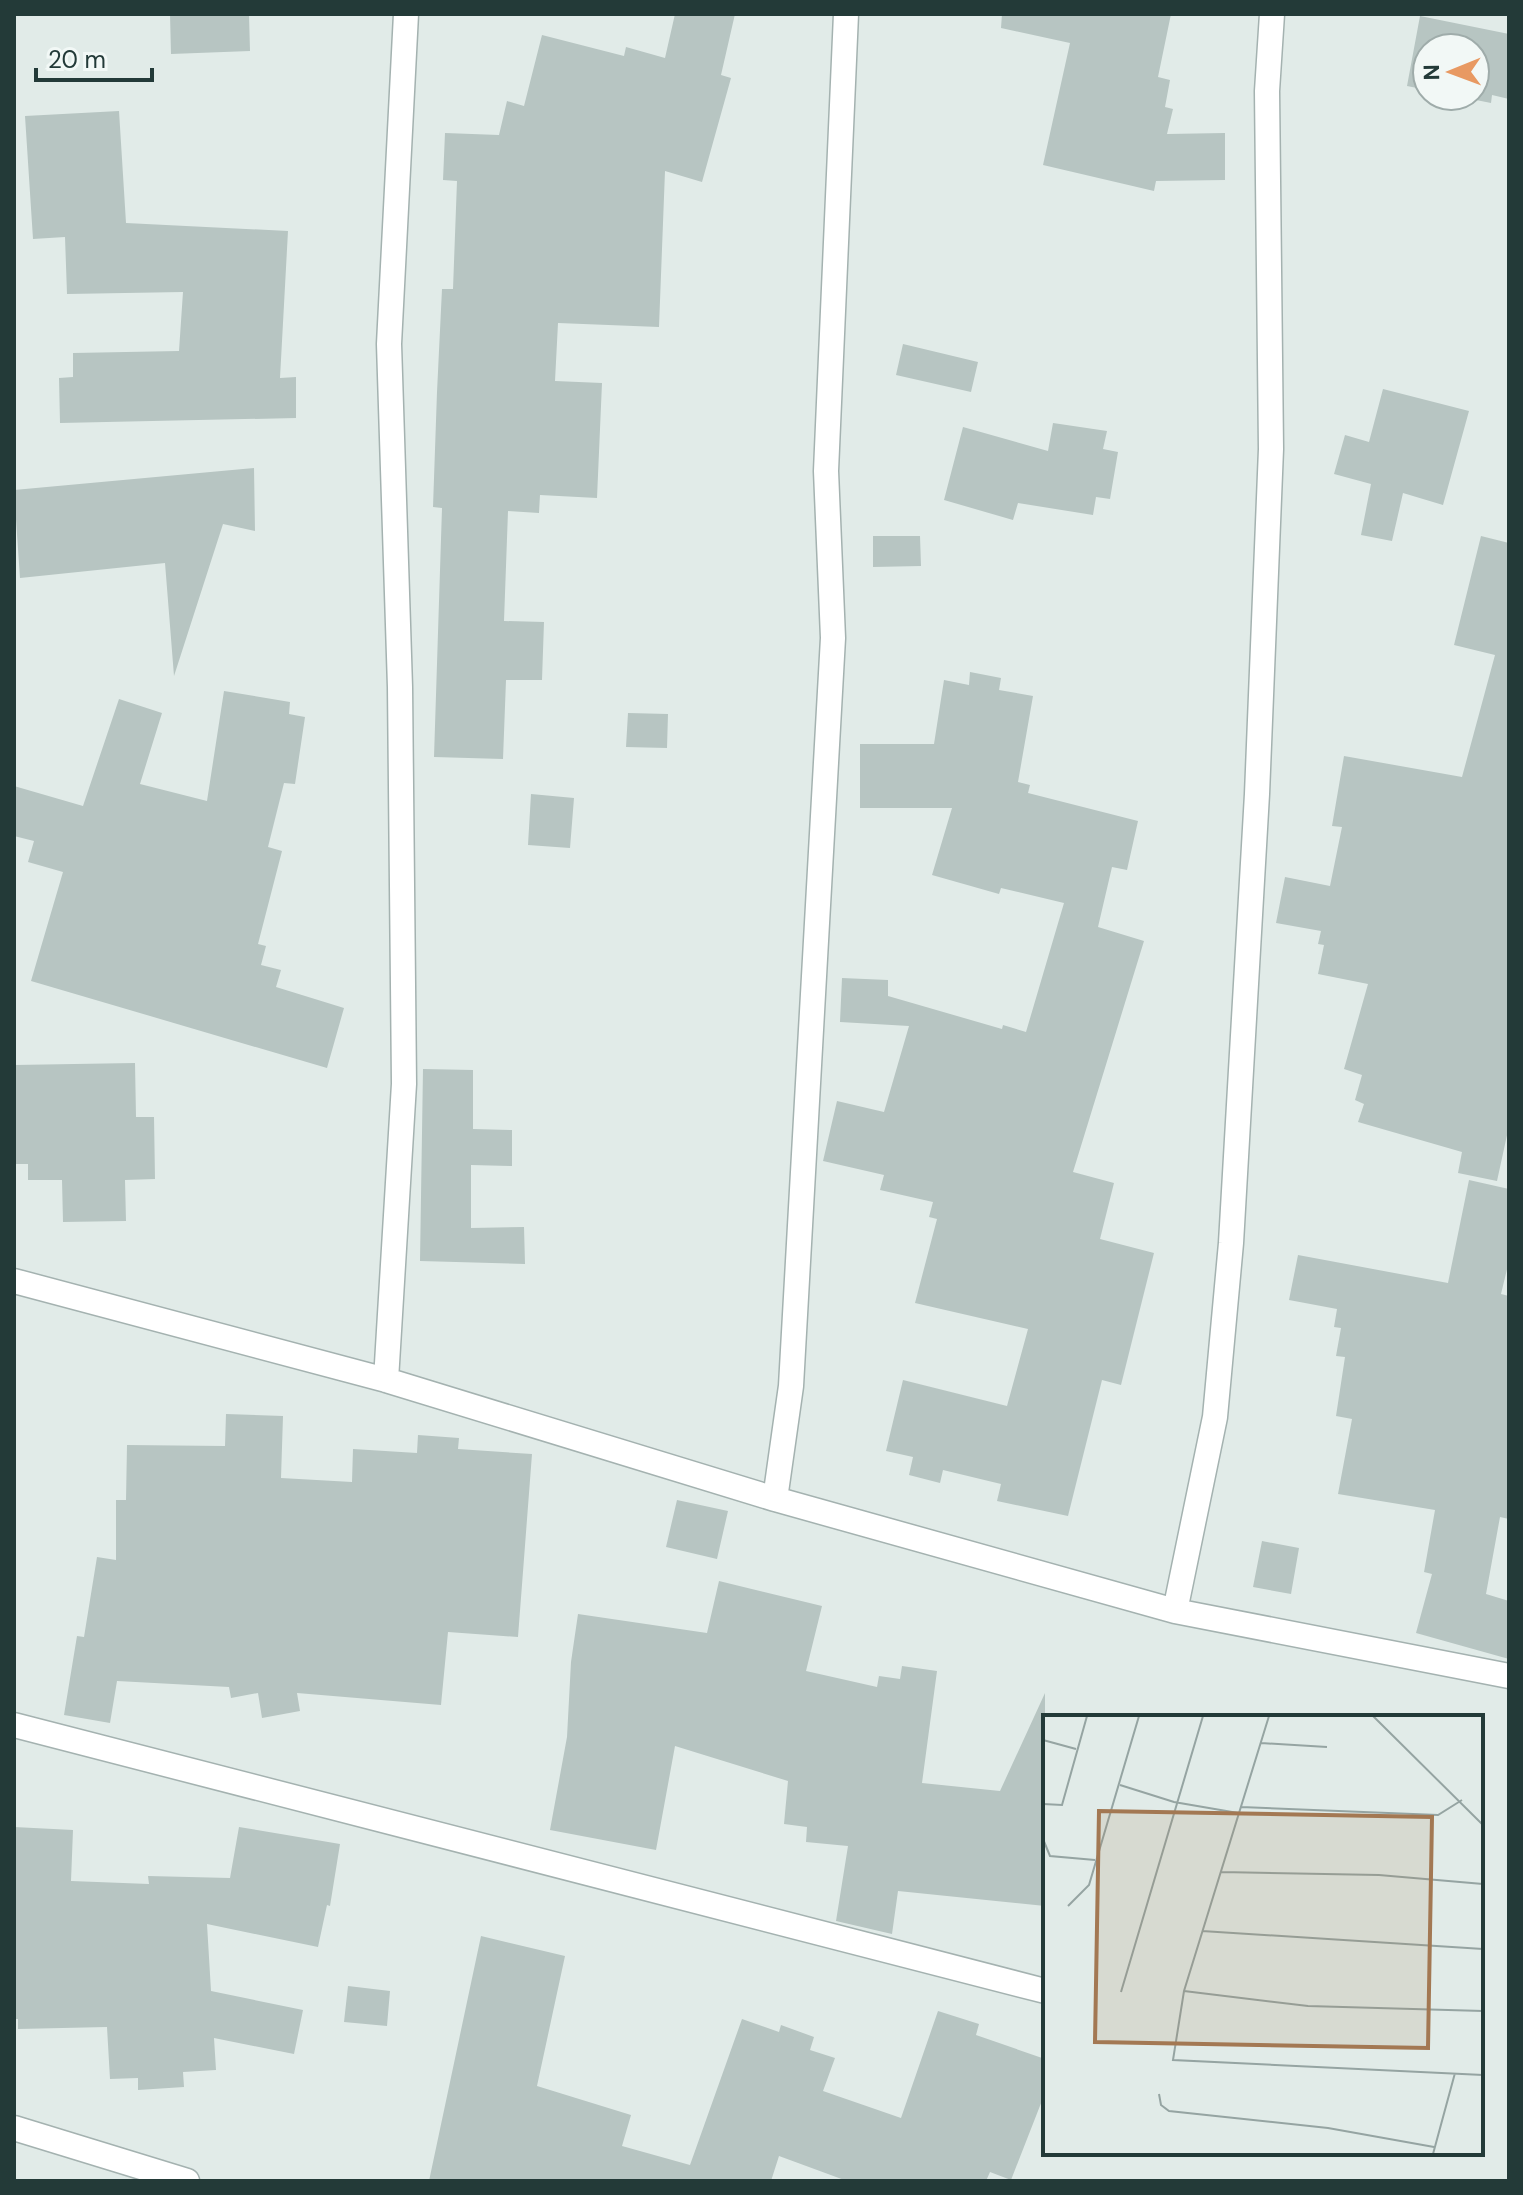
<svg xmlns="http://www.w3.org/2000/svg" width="1523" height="2195" viewBox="0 0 1523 2195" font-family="'DM Sans',sans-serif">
  <rect width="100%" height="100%" fill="#e1ebe8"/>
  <path fill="#b7c5c2" d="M 170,14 L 249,14 L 250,51 L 171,54 Z
    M 675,14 L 735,14 L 721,75 L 731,78 L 702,182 L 665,171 L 659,327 L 558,323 L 555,381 L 602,383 L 597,498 L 540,495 L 539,513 L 508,511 L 504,621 L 544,622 L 542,680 L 506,680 L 503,759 L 434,757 L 442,508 L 433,507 L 437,392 L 442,289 L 453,289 L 457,181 L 443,180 L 445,133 L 499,135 L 507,101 L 524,106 L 542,35 L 624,56 L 626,47 L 665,58 Z
    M 1002,14 L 1171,14 L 1158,77 L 1170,80 L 1165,107 L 1173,109 L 1167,134 L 1225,133 L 1225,180 L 1156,181 L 1154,191 L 1043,165 L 1070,43 L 1001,28 Z
    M 1420,16 L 1509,34 L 1509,99 L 1492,95 L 1491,103 L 1456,96 L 1475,96 L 1475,48 L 1427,48 L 1427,90 L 1407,86 Z
    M 119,111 L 126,223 L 288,231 L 280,378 L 296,377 L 296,418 L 60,423 L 59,378 L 73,377 L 73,353 L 179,351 L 183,292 L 67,294 L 65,237 L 33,239 L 25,116 Z
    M 903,344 L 978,362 L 971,392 L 896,375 Z
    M 1383,389 L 1469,411 L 1443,505 L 1403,493 L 1392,541 L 1361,535 L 1371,484 L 1334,474 L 1345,435 L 1369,442 Z
    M 1053,423 L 1107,431 L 1103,449 L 1118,452 L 1110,499 L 1096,497 L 1093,515 L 1018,503 L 1013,520 L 944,500 L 963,427 L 1048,451 Z
    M 254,468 L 255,531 L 223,524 L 174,676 L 165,563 L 20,578 L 14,490 Z
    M 873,536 L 920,536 L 921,566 L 873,567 Z
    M 1481,536 L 1509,543 L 1509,1126 L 1497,1181 L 1458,1173 L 1462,1152 L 1358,1122 L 1364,1104 L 1355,1100 L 1362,1075 L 1344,1069 L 1368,984 L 1318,974 L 1324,945 L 1318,944 L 1321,931 L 1276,923 L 1285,877 L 1330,886 L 1342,827 L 1332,826 L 1344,756 L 1462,777 L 1495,655 L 1454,645 Z
    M 970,672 L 1001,678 L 999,690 L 1033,696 L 1018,782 L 1030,785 L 1028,793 L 1138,821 L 1127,870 L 1112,867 L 1098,927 L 1144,941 L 1073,1172 L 1114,1183 L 1100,1239 L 1154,1253 L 1121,1385 L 1102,1380 L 1068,1516 L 997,1501 L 1001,1484 L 943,1470 L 940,1483 L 909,1475 L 913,1457 L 886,1451 L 903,1380 L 1007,1406 L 1028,1329 L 915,1303 L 937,1219 L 929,1217 L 933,1202 L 880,1190 L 884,1175 L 823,1161 L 837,1101 L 884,1112 L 909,1026 L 840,1022 L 842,978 L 888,980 L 888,996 L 1002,1029 L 1003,1025 L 1026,1032 L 1064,903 L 1001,888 L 999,894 L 932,875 L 952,808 L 860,808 L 860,744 L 934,744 L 944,680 L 969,685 Z
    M 224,691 L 290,702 L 289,714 L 305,717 L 295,784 L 284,783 L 268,847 L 282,851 L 258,944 L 266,946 L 261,965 L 281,970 L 276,987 L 344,1008 L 327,1068 L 31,981 L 63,872 L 28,862 L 34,841 L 14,836 L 14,786 L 83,806 L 119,699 L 162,713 L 140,784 L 207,801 Z
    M 628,713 L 668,714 L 667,748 L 626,747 Z
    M 531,794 L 574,798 L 570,848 L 528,845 Z
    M 135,1063 L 136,1117 L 154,1117 L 155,1179 L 125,1180 L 126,1221 L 63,1222 L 62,1180 L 28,1180 L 28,1164 L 14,1164 L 14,1065 Z
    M 423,1069 L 473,1070 L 473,1129 L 512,1130 L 512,1166 L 471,1165 L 471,1228 L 524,1227 L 525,1264 L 420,1261 Z
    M 1469,1180 L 1509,1189 L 1509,1261 L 1501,1294 L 1509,1296 L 1509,1519 L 1500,1517 L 1486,1594 L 1509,1601 L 1509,1659 L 1416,1633 L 1432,1574 L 1424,1572 L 1435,1510 L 1338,1494 L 1352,1419 L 1336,1416 L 1345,1357 L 1336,1356 L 1341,1328 L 1334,1327 L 1337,1309 L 1289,1300 L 1298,1255 L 1448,1283 Z
    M 226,1414 L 283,1416 L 281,1478 L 352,1482 L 353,1449 L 417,1453 L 418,1435 L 459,1438 L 458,1449 L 532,1454 L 518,1637 L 448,1632 L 441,1705 L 297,1693 L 300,1711 L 262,1718 L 258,1693 L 231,1698 L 229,1687 L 117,1681 L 110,1723 L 64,1715 L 77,1636 L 84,1637 L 97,1557 L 116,1560 L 116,1500 L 126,1500 L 127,1445 L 225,1446 Z
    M 677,1500 L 728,1511 L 717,1559 L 666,1547 Z
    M 1262,1541 L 1299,1548 L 1291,1594 L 1253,1587 Z
    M 719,1581 L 822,1606 L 806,1671 L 877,1687 L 879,1676 L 900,1679 L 902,1666 L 937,1671 L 922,1783 L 1000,1791 L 1045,1693 L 1045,1906 L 898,1891 L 892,1934 L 836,1921 L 848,1846 L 806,1842 L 807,1827 L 784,1824 L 788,1781 L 675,1746 L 656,1850 L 550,1830 L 567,1737 L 571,1662 L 578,1614 L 707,1633 Z
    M 14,1827 L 73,1830 L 71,1881 L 149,1884 L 148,1876 L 230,1878 L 239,1827 L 340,1844 L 330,1906 L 327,1905 L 318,1947 L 207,1924 L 211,1991 L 303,2010 L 294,2054 L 214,2038 L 216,2070 L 183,2072 L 184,2087 L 138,2090 L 138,2078 L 110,2079 L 107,2027 L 18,2029 L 18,2019 L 14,2019 Z
    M 481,1936 L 565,1956 L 537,2086 L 631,2115 L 622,2146 L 690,2165 L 742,2019 L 779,2032 L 781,2025 L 814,2037 L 810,2050 L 835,2058 L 823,2091 L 901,2118 L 938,2011 L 979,2024 L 976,2035 L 1045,2059 L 1045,2093 L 1011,2180 L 990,2172 L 986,2181 L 847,2181 L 779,2156 L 771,2181 L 429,2181 Z
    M 348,1986 L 390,1991 L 387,2026 L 344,2022 Z"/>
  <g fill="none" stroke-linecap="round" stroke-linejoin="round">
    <g stroke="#a4b2b0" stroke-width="27">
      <path id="minor" d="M 14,1281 L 386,1380 L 775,1499 L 1175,1611 L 1509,1676
        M 386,1380 L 404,1084 L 400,687 L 389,344 L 406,14
        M 775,1499 L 791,1386 L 833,638 L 826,471 L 846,14
        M 1175,1611 L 1215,1417 L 1231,1243 L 1257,794 L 1271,449 L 1267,91 L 1272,14
        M 14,1725 L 1045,1991
        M 14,2128 L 187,2181"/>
    </g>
    <use href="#minor" stroke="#fff" stroke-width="24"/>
  </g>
  <g transform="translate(1043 1715)">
    <rect width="440" height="440" fill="#e1ebe8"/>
    <path fill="none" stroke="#95a4a2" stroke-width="2" d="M 226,1 L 141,276 L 130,345 L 440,360M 330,1 L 440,110M 0,25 L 33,34M 218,28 L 284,32M 77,70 L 131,87 L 195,98M 0,89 L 19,90 L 44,1M 198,92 L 395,100 L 419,85M 0,124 L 7,141 L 52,145M 178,157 L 336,160 L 440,169M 25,191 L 46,170 L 96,1M 159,216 L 440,234M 141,276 L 265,291 L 440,296M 78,277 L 160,1M 116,379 L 118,390 L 126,396 L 285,413 L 391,432M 390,439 L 412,358"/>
    <path fill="#a37853" fill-opacity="0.15" stroke="#a37853" stroke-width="4" d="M 56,96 L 389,102 L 385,333 L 52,327 Z"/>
    <rect width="440" height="440" fill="none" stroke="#233a38" stroke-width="4"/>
  </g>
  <rect width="1523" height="2195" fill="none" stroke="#233a38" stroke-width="32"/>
  <g transform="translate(1451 72) rotate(269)"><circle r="38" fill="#f2f8f6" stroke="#9facaa" stroke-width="2"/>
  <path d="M0-6L14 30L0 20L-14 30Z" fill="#e89962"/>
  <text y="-12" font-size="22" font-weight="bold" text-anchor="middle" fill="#233a38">N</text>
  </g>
  <path d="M36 68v12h116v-12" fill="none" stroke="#233a38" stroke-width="4"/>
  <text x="48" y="68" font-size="24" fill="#233a38" stroke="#f2f8f6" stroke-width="6" paint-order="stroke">20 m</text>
</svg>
